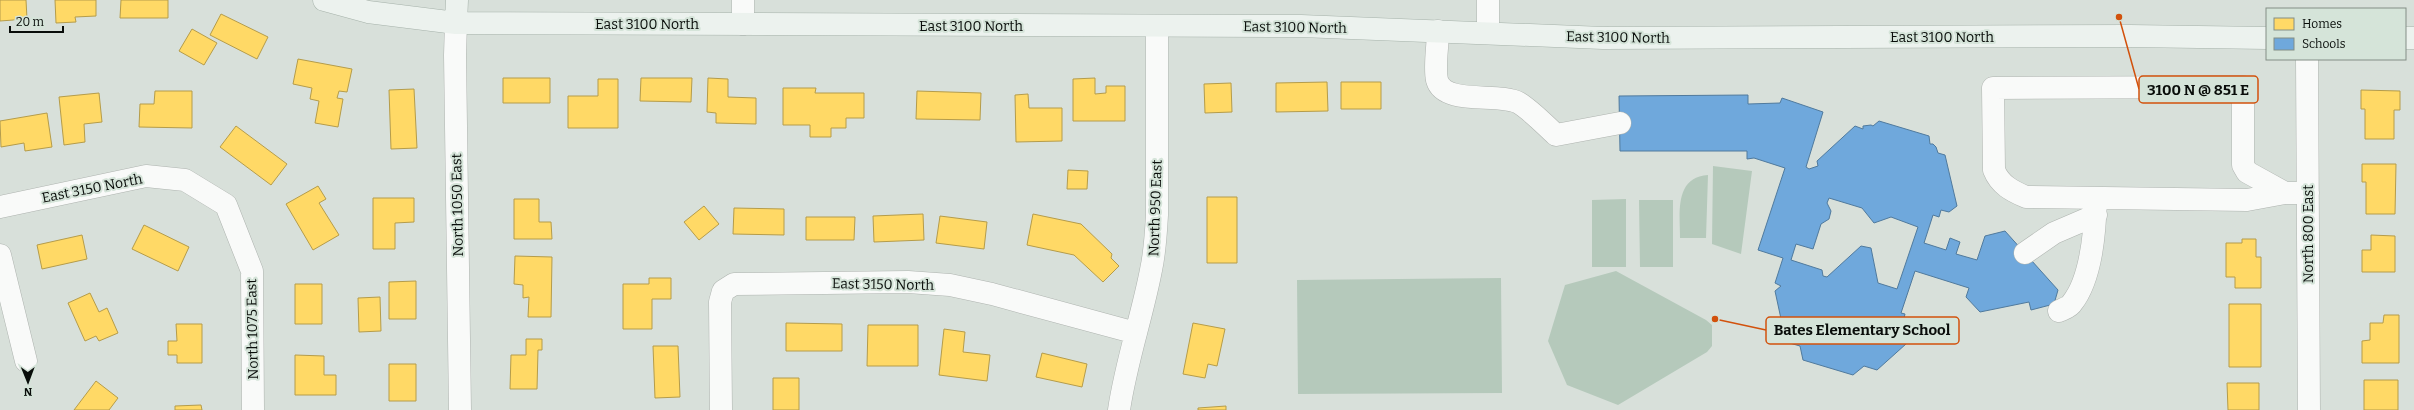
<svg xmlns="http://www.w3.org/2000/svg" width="2414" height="410" viewBox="0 0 2414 410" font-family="Bitter,serif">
  <rect width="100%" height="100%" fill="#d8e0da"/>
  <path fill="#b5c9bb" d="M 1713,166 L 1752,171 L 1741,254 L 1712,244 Z
    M 1708,175 L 1706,238 L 1680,238 C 1680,214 1674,177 1708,175 Z
    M 1626,199 L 1626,267 L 1592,267 L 1592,200 Z
    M 1639,200 L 1673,200 L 1673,267 L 1640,267 Z
    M 1616,271 L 1706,320 L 1712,325 L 1712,346 L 1707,352 L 1618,405 L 1567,385 L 1548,341 L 1565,285 Z
    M 1501,278 L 1502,393 L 1298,394 L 1297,280 Z"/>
  <path fill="#ffd966" stroke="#b59c4a" d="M 0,0 L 26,0 L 27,19 L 0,21 Z
    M 55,0 L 96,0 L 96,16 L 75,17 L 76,22 L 56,23 Z
    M 121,0 L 168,0 L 168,18 L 120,18 Z
    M 221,14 L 268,37 L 257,59 L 210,35 Z
    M 192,29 L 217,43 L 204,65 L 179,51 Z
    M 298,59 L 352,69 L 347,92 L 339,91 L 337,98 L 343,99 L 338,127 L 315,123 L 319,101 L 310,99 L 312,88 L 293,84 Z
    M 503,78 L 550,78 L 550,103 L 503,103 Z
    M 641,78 L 692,78 L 691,102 L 640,101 Z
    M 708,78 L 728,79 L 728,97 L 756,98 L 756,124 L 716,123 L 716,113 L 707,112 Z
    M 1095,78 L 1095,94 L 1106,93 L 1106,86 L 1125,86 L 1125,121 L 1073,121 L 1073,79 Z
    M 598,79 L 618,79 L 618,128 L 568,128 L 568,96 L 598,96 Z
    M 1327,82 L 1328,111 L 1276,112 L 1276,83 Z
    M 1341,82 L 1381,82 L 1381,109 L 1341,109 Z
    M 1231,83 L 1232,112 L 1205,113 L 1204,84 Z
    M 783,88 L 816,88 L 815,93 L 864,93 L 864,118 L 846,118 L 846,128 L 831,128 L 831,137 L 810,137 L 810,125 L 783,125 Z
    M 414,89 L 417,148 L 391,149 L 389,90 Z
    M 2361,90 L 2400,91 L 2400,110 L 2394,110 L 2394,139 L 2365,139 L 2365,109 L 2361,109 Z
    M 155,91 L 192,91 L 192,128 L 139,127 L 140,104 L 154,104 Z
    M 917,91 L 981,93 L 980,120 L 916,119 Z
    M 99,93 L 102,122 L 84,124 L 85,142 L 64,145 L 59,97 Z
    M 1028,94 L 1029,108 L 1062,108 L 1062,141 L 1016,142 L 1015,95 Z
    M 47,113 L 52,147 L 25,151 L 24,143 L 1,147 L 0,121 Z
    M 236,126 L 287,164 L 271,185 L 220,147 Z
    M 2362,164 L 2396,164 L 2395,214 L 2366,214 L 2366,182 L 2362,182 Z
    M 1068,170 L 1088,171 L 1087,189 L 1067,189 Z
    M 318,186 L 326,199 L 319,203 L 339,235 L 313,250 L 286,204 Z
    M 1207,197 L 1237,197 L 1237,263 L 1207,263 Z
    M 373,198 L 414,198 L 414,222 L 395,223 L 395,249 L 373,249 Z
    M 514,199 L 539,199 L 539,222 L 551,222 L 552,239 L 514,239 Z
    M 704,206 L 719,224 L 699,240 L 684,222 Z
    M 734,208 L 784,209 L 784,235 L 733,234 Z
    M 923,214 L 924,240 L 874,242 L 873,216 Z
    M 1033,214 L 1081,224 L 1112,254 L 1111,258 L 1119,266 L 1103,282 L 1074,255 L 1027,245 Z
    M 940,216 L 987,222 L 984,249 L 936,243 Z
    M 806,217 L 855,217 L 854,240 L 806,240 Z
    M 144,225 L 189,247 L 178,271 L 132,249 Z
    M 82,235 L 87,259 L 42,269 L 37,245 Z
    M 2371,235 L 2395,236 L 2395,272 L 2362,272 L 2362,250 L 2371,250 Z
    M 2242,239 L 2256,239 L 2256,257 L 2261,257 L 2261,288 L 2235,288 L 2235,277 L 2226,277 L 2226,243 L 2242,243 Z
    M 515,256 L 552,257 L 551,317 L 528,317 L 529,297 L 523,298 L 523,285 L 514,284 Z
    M 649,278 L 671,278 L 671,299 L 652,299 L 652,329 L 623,329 L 623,284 L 649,284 Z
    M 416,281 L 416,319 L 389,319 L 389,282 Z
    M 295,284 L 322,284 L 322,324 L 295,324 Z
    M 90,293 L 99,312 L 107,308 L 118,333 L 99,341 L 96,336 L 85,341 L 68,303 Z
    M 380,297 L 381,331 L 359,332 L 358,298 Z
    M 2229,304 L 2261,304 L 2261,367 L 2229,367 Z
    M 2384,315 L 2399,315 L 2399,363 L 2362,363 L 2362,341 L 2370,340 L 2370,323 L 2383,323 Z
    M 786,323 L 842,324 L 842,351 L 786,351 Z
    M 1193,323 L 1225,329 L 1217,366 L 1208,364 L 1205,378 L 1183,374 Z
    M 176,324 L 202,324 L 202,363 L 177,363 L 177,355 L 168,355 L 168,341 L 177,341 Z
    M 868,325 L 918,325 L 918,366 L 867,366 Z
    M 944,329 L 965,332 L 963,352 L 990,355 L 987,381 L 939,375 Z
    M 526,339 L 542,339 L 542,350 L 538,350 L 537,389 L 510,389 L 511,355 L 526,355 Z
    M 653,346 L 678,346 L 680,397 L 655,398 Z
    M 1042,353 L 1087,364 L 1082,387 L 1036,377 Z
    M 295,355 L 324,356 L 324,375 L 336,375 L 336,395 L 295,395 Z
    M 389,364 L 416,364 L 416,401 L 389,401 Z
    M 773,378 L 799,378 L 799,410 L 773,410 Z
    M 2364,380 L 2398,380 L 2398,410 L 2364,410 Z
    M 96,381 L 118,398 L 109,410 L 74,410 Z
    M 2227,383 L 2259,383 L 2259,410 L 2228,410 Z
    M 201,405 L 202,410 L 175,410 L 175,406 Z
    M 1226,406 L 1226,410 L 1198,410 L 1198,408 Z"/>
  <path fill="#6fa8dc" stroke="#507a9d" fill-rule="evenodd" d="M 1748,95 L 1748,104 L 1780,103 L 1782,98 L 1823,112 L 1806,167 L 1809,169 L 1818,166 L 1817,161 L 1855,126 L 1863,129 L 1863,126 L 1871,125 L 1873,126 L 1879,121 L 1929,136 L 1930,144 L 1933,144 L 1936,147 L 1938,153 L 1945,155 L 1957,206 L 1949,212 L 1941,210 L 1939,217 L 1933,215 L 1924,243 L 1946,250 L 1950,238 L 1960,242 L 1956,254 L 1977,260 L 1985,236 L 2005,231 L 2058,290 L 2054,304 L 2031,310 L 2029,302 L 1980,312 L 1966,297 L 1969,288 L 1915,271 L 1901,313 L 1905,314 L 1903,322 L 1914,325 L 1916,335 L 1877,370 L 1864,366 L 1853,375 L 1803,360 L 1800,346 L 1786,342 L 1775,291 L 1781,286 L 1775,283 L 1783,258 L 1758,250 L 1785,168 L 1754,158 L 1747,159 L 1747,151 L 1620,151 L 1619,96 ZM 1829,198 L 1862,208 L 1874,223 L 1891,217 L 1918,227 L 1897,289 L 1878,283 L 1871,248 L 1861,246 L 1827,277 L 1823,276 L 1822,270 L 1791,260 L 1796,244 L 1813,249 L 1821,224 L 1829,219 L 1831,211 L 1827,203 Z"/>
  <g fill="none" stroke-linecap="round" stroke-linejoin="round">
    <g stroke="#aeb3af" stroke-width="23">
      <path id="minor" d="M 1488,0 L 1488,33
        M 456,23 L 455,55 L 460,410
        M 743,24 L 743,0
        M 1438,31 C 1438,45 1434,67 1437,80 C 1444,106 1500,92 1519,103 C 1532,111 1545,125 1556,135 L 1620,123
        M 2307,59 L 2309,410
        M 2285,193 L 2247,172 L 2243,165 L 2243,87 L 1993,88 L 1994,170 C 2000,185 2012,191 2026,197 L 2247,200 L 2285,193 L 2308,193
        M 0,207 L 146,176 L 185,180 L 226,205 L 252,271 L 253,410
        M 2025,253 L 2054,233 L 2096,215
        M 0,255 L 26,361
        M 2059,311 C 2063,309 2070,307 2072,303 C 2092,278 2095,230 2096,199
        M 721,410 L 720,302 L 723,291 L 734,284 L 908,282 L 950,285 L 992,294 L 1136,333
        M 1119,410 C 1126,362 1142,317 1151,270 C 1155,252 1156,233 1157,215 L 1157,26"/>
    </g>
    <g stroke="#a6b2aa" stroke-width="23">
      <path id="major" d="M 324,0 L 368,12 L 456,23 L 1301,26 L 1603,38 L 2130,36 L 2267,38
        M 456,23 L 457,0
        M 2405,38 L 2414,38"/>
    </g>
    <use href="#minor" stroke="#f9faf9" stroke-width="22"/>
    <use href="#major" stroke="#ecf2ee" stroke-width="22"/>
  </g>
  <g text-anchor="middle" stroke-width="4" stroke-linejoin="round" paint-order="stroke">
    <g font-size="14" fill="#090d0a" stroke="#d5e4d9">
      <text x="647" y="29">East 3100 North</text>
      <text x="971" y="31">East 3100 North</text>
      <text transform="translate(1295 27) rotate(1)" y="5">East 3100 North</text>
      <text transform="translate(1618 37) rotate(1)" y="5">East 3100 North</text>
      <text x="1942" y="42">East 3100 North</text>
      <text transform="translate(92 188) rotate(-11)" y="5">East 3150 North</text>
      <text transform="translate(457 205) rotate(-91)" y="5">North 1050 East</text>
      <text transform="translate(1155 208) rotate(-88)" y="5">North 950 East</text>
      <text transform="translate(2308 234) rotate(-90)" y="5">North 800 East</text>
      <text transform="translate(883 284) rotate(1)" y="5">East 3150 North</text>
      <text transform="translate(252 329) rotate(-91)" y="5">North 1075 East</text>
    </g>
  </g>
  <path fill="none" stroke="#d2510c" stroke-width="1.5" d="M2119 17L2139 89M1715 319L1766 330"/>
  <g fill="#d2510c" stroke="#d5e4d9" stroke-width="1.5">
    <circle cx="2119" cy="17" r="4"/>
    <circle cx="1715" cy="319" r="4"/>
  </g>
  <g fill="#d5e4d9" stroke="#d2510c" stroke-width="1.5">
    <rect x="2139" y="76" width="119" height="27" rx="4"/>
    <rect x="1766" y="317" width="193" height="27" rx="4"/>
  </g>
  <g font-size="15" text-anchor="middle" font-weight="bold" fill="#090d0a">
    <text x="2198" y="95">3100 N @ 851 E</text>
    <text x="1862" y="335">Bates Elementary School</text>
  </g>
  <rect x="2266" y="8" width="140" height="52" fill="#d5e4d9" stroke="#838e86"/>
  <rect x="2274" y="18" width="20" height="12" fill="#ffd966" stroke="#838e86"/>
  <text x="2302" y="28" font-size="12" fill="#090d0a">Homes</text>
  <rect x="2274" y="38" width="20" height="12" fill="#6fa8dc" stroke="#838e86"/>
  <text x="2302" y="48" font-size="12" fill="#090d0a">Schools</text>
  <g transform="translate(28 382) rotate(179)" stroke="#d5e4d9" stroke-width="3" paint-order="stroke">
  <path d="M0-3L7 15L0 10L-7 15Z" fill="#090d0a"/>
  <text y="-6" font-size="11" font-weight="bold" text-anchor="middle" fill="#090d0a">N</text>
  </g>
  <path d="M10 26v6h53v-6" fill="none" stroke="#090d0a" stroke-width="2"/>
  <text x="16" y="26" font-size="12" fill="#090d0a" stroke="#d5e4d9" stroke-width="3" paint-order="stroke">20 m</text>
</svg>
